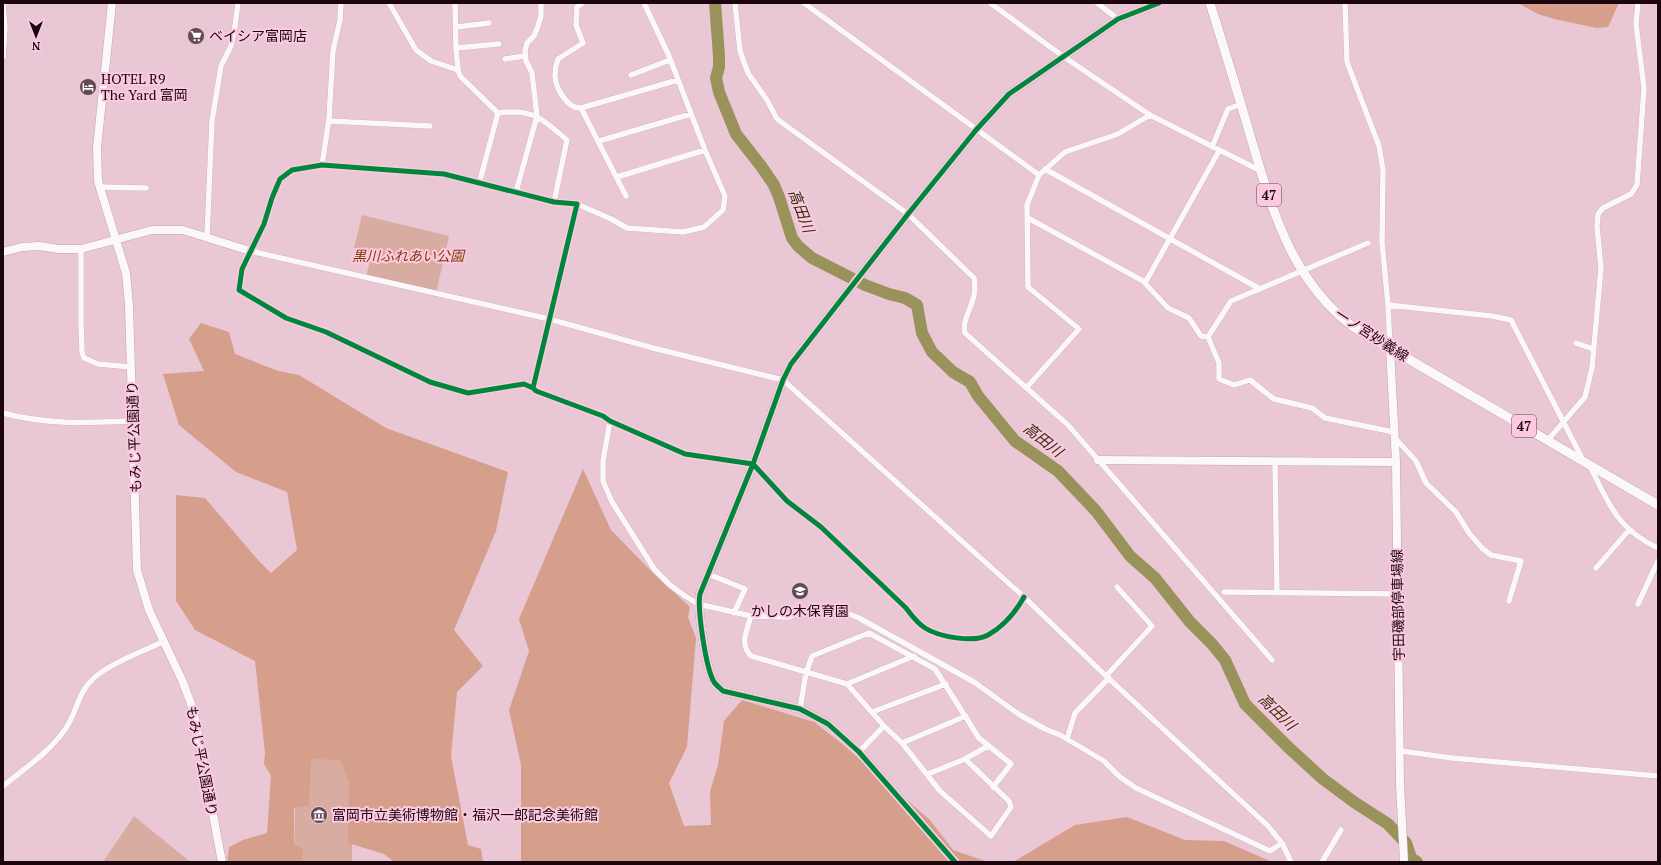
<svg xmlns="http://www.w3.org/2000/svg" width="1661" height="865" viewBox="0 0 1661 865" font-family="'PT Serif','Noto Sans JP',serif">
  <rect width="100%" height="100%" fill="#e9c7d5"/>
  <path fill="#d8aca0" d="M 362,215 L 449,236 L 436,293 L 366,277 L 372,252 L 354,248 Z
    M 296,752 L 339,753 L 353,774 L 352,862 L 294,862 Z
    M 134,816 L 189,861 L 189,862 L 103,862 Z"/>
  <path fill="#d59f8c" d="M 1518,3 L 1619,3 L 1608,27 L 1597,28 L 1554,19 L 1538,14 Z
    M 201,323 L 229,332 L 235,354 L 278,371 L 299,375 L 386,428 L 508,472 L 496,531 L 454,630 L 483,666 L 457,692 L 451,756 L 468,845 L 481,849 L 483,862 L 394,862 L 384,854 L 348,843 L 349,782 L 341,762 L 339,760 L 311,759 L 309,806 L 294,808 L 294,845 L 303,849 L 302,862 L 227,862 L 229,847 L 243,840 L 267,833 L 271,776 L 264,764 L 265,753 L 255,661 L 195,630 L 176,601 L 176,495 L 205,498 L 258,560 L 271,573 L 297,550 L 287,492 L 236,472 L 179,425 L 163,374 L 204,371 L 189,339 Z
    M 583,469 L 611,530 L 654,574 L 690,607 L 688,617 L 696,638 L 687,747 L 669,783 L 684,826 L 711,825 L 710,791 L 718,765 L 724,721 L 742,700 L 814,722 L 841,743 L 930,820 L 953,850 L 988,862 L 521,862 L 521,765 L 509,710 L 529,651 L 519,619 Z
    M 1127,817 L 1185,840 L 1224,841 L 1272,862 L 1013,862 L 1075,825 Z"/>
  <g fill="none" stroke-linecap="round" stroke-linejoin="round">
    <path stroke="#9a925b" stroke-width="12" d="M 715,3 L 719,56 L 719,67 L 716,78 L 719,92 L 736,134 L 761,166 L 774,185 L 779,197 L 792,238 L 798,246 L 812,258 L 865,285 L 889,294 L 905,298 L 917,305 L 922,333 L 932,352 L 953,372 L 970,382 L 978,396 L 1015,441 L 1058,471 L 1096,511 L 1130,556 L 1155,578 L 1190,622 L 1212,644 L 1225,660 L 1245,704 L 1288,747 L 1323,779 L 1354,802 L 1388,824 L 1406,843 L 1411,858 L 1417,862"/>
    <g stroke="#c1a6b2" stroke-width="6">
      <path id="street" d="M 389,3 L 416,50 L 431,61 L 458,70
        M 455,3 L 456,48 L 458,70 L 460,76 L 498,113 C 533,108 542,119 567,140 L 554,202
        M 582,3 L 577,7 L 576,25 L 583,43 L 558,59 C 556,64 555,70 555,75 C 555,87 567,109 581,108 L 678,80
        M 735,3 L 740,51 L 748,73 L 767,100 L 777,119 L 908,214 L 974,278 C 979,303 961,315 965,333 L 1068,425 L 1272,660
        M 804,3 L 1039,175
        M 990,3 L 1064,57 L 1150,115 L 1261,171
        M 1097,3 L 1118,19
        M 1345,3 L 1347,62 L 1379,146 L 1383,170 L 1382,242 L 1388,305 L 1390,348
        M 3,5 L 5,28 L 3,57
        M 457,27 L 489,23
        M 456,48 L 499,44
        M 505,59 L 525,56
        M 631,75 L 670,60
        M 581,108 L 626,196
        M 329,121 L 430,126
        M 599,141 L 691,114
        M 1212,147 L 1228,109 L 1241,104
        M 322,165 L 329,119 L 333,51 L 340,20 L 341,3
        M 1045,169 L 1260,289
        M 617,177 L 705,150
        M 479,184 L 498,113
        M 100,187 L 146,188
        M 516,192 L 537,116 L 532,73 L 526,61 L 525,51 L 527,43 L 534,36 L 538,26 L 541,16 L 541,3
        M 577,204 L 611,219 L 627,228 L 683,232 L 704,227 L 723,210 L 725,196 L 705,150 L 669,56 L 644,3
        M 1028,218 L 1143,281 L 1168,308 L 1189,318 L 1201,336 L 1208,337 L 1231,301 L 1368,243
        M 207,236 L 212,121 L 221,66 L 231,46 L 235,26 L 238,3
        M 81,249 L 81,322 L 82,352 L 84,358 L 98,364 L 131,367
        M 250,251 L 549,319 L 653,348 L 783,380 L 1024,597 L 1106,676 L 1267,825 L 1282,843 L 1291,862
        M 1145,283 L 1219,151
        M 1388,305 L 1492,316 L 1511,320 L 1583,460
        M 1208,337 L 1219,363 L 1219,379 L 1234,385 L 1250,380 L 1274,399 L 1312,408 L 1325,418 L 1394,432
        M 1576,343 L 1593,349
        M 1027,387 L 1079,329 L 1028,287 L 1027,205 L 1039,175 L 1065,152 L 1118,134 L 1150,115
        M 533,388 L 577,204 L 554,202 L 444,174 L 322,165 L 292,170 L 280,179 L 272,198 L 264,224 L 242,269 L 239,290 L 286,318 L 326,332 L 430,382 L 468,393 L 524,384 L 533,388 L 536,391 L 603,416 L 610,421 L 685,454 L 753,464 L 787,501 L 821,527 L 906,608 C 912,616 917,623 925,628 C 939,637 974,643 988,635 C 1004,626 1015,613 1024,597
        M 3,413 C 47,425 88,423 133,421
        M 610,421 L 603,461 L 603,481 L 612,502 L 655,570 L 670,585 L 685,596 L 698,604 L 751,616 L 787,617 L 813,609 L 836,609 L 859,618 L 974,682 L 1020,715 L 1045,729 L 1060,735 L 1104,761 L 1120,777 L 1136,788 L 1270,851 L 1282,843
        M 1395,438 L 1416,461 L 1426,483 L 1456,512 L 1469,533 L 1482,548 L 1491,555 L 1521,561 L 1509,601
        M 1548,440 L 1585,397 L 1592,368 L 1601,268 L 1597,226 L 1598,214 L 1603,208 L 1631,194 L 1637,185 L 1644,88 L 1636,24 L 1638,3
        M 1275,462 L 1277,593
        M 1590,466 C 1609,504 1617,529 1658,548
        M 1596,568 L 1629,530
        M 708,574 L 745,589 L 734,613
        M 1224,592 L 1398,594
        M 1638,604 L 1658,561
        M 751,616 C 747,631 739,644 751,656 L 847,684 L 884,726 L 902,743 L 940,791 L 991,836 L 1011,807 L 1009,801 L 965,759 L 928,774
        M 1106,676 L 1152,626 L 1117,587
        M 847,684 L 914,656
        M 800,709 L 806,673 L 812,656 L 869,633 L 935,669 L 979,738 L 1011,764 L 993,787
        M 872,712 L 946,684
        M 1067,739 L 1075,713 L 1109,678
        M 902,743 L 966,716
        M 1401,751 L 1452,758 L 1658,776
        M 859,752 L 884,726
        M 965,759 L 988,746
        M 3,786 C 24,769 51,751 66,728 C 77,712 78,692 94,678 C 112,662 143,652 164,641
        M 1322,862 L 1341,830"/>
    </g>
    <g stroke="#c1a6b2" stroke-width="9">
      <path id="secondary" d="M 112,3 L 97,148 L 98,181 L 126,273 L 129,305 L 137,570 L 149,610 L 182,680 L 193,709 L 222,862
        M 3,252 L 22,247 L 39,246 L 59,249 L 81,249 L 152,230 L 183,230 L 250,251
        M 1390,348 L 1396,462 L 1400,784 L 1404,862
        M 1098,460 L 1396,462
        M 955,862 L 859,752 L 828,724 L 800,709 L 723,691 C 720,688 716,685 714,682 C 706,669 697,609 700,594 L 753,464 L 783,380 L 791,364 L 908,214 L 976,130 L 1009,94 L 1118,19 L 1159,3"/>
    </g>
    <g stroke="#c1a6b2" stroke-width="10">
      <path id="primary" d="M 1210,3 C 1223,45 1236,86 1248,128 C 1270,202 1288,277 1352,326 L 1658,505"/>
    </g>
    <use href="#street" stroke="#fcf7f9" stroke-width="5.5"/>
    <use href="#secondary" stroke="#fcf7f9" stroke-width="8"/>
    <use href="#primary" stroke="#fcf7f9" stroke-width="9"/>
    <g stroke="#fdc9df" stroke-width="8">
      <path id="cycleway" d="M 533,388 L 577,204 L 554,202 L 444,174 L 322,165 L 292,170 L 280,179 L 272,198 L 264,224 L 242,269 L 239,290 L 286,318 L 326,332 L 430,382 L 468,393 L 524,384 L 533,388 L 536,391 L 603,416 L 610,421 L 685,454 L 753,464 L 787,501 L 821,527 L 906,608 C 912,616 917,623 925,628 C 939,637 974,643 988,635 C 1004,626 1015,613 1024,597
        M 955,862 L 859,752 L 828,724 L 800,709 L 723,691 C 720,688 716,685 714,682 C 706,669 697,609 700,594 L 753,464 L 783,380 L 791,364 L 908,214 L 976,130 L 1009,94 L 1118,19 L 1159,3"/>
    </g>
    <use href="#cycleway" stroke="#00873e" stroke-width="5"/>
  </g>
  <defs>
    <g id="supermarket-disc" transform="scale(0.9)"><circle r="9.5" fill="#634a55" stroke="#fdc9df"/><path d="M-6-5.5h2.5l.6 2H6L4.5 2H-2.5L-4.4-4H-6ZM-1.5 3.2a1.3 1.3 0 1 0 .1 0ZM3 3.2a1.3 1.3 0 1 0 .1 0Z" fill="#fff"/></g>
    <g id="hotel-disc" transform="scale(0.9)"><circle r="9.5" fill="#634a55" stroke="#fdc9df"/><path d="M-6-4.5h1.5V1H6V5H4.5V3h-9V5H-6ZM-4 0a1.8 1.8 0 1 1 3.6 0ZM.5 0V-2.5h3Q6-2.5 6 0Z" fill="#fff"/></g>
    <g id="school-disc" transform="scale(0.9)"><circle r="9.5" fill="#634a55" stroke="#fdc9df"/><path d="M0-5L7-2L0 1L-7-2ZM-4 1L0 2.5L4 1V4Q0 6-4 4Z" fill="#fff"/></g>
    <g id="museum-disc" transform="scale(0.9)"><circle r="9.5" fill="#634a55" stroke="#fdc9df"/><path d="M0-6L6-3V-2H-6V-3ZM-5-1h2V3h-2ZM-1-1h2V3h-2ZM3-1h2V3H3ZM-6 4H6V6H-6Z" fill="#fff"/></g>
  </defs>
  <g fill-rule="evenodd">
    <use href="#supermarket-disc" x="196" y="36"/>
    <use href="#hotel-disc" x="88" y="87"/>
    <use href="#school-disc" x="800" y="591"/>
    <use href="#museum-disc" x="319" y="815"/>
  </g>
  <g text-anchor="middle" stroke-width="4" stroke-linejoin="round" paint-order="stroke">
    <g fill="#fdc9df" stroke="#5f404e" stroke-width="1">
      <rect x="1257" y="184" width="24" height="22" rx="3"/>
      <rect x="1512" y="415" width="24" height="22" rx="3"/>
    </g>
    <g font-size="13" font-weight="bold" fill="#1b0610">
      <text x="1269" y="200">47</text>
      <text x="1524" y="431">47</text>
    </g>
    <g font-size="14" fill="#1b0610" stroke="#fdc9df" text-anchor="start">
      <text x="209" y="41">ベイシア富岡店</text>
      <text x="101" y="84">HOTEL R9<tspan x="101" dy="16">The Yard 富岡</tspan></text>
      <text x="800" y="616" text-anchor="middle">かしの木保育園</text>
      <text x="332" y="820">富岡市立美術博物館・福沢一郎記念美術館</text>
    </g>
    <g font-size="14" font-style="italic" fill="#7f3c05" stroke="#fdc9df">
      <text x="408" y="261">黒川ふれあい公園</text>
    </g>
    <g font-size="14" fill="#1b0610" stroke="#fdc9df">
      <text transform="translate(1372 335) rotate(33)" y="5">一ノ宮妙義線</text>
      <text transform="translate(134 437) rotate(-92)" y="5">もみじ平公園通り</text>
      <text transform="translate(1398 605) rotate(-91)" y="5">宇田磯部停車場線</text>
      <text transform="translate(202 761) rotate(79)" y="5">もみじ平公園通り</text>
    </g>
    <g font-size="15" font-style="italic" fill="#2f310c" stroke="#fdc9df">
      <text transform="translate(801 211) rotate(69)" y="5">高田川</text>
      <text transform="translate(1043 440) rotate(38)" y="5">高田川</text>
      <text transform="translate(1277 712) rotate(44)" y="5">高田川</text>
    </g>
  </g>
  <rect width="1661" height="865" fill="none" stroke="#1b0610" stroke-width="8"/>
  <g transform="translate(36 36) rotate(180)" stroke="#fdc9df" stroke-width="3" paint-order="stroke">
  <path d="M0-3L7 15L0 10L-7 15Z" fill="#1b0610"/>
  <text y="-6" font-size="11" font-weight="bold" text-anchor="middle" fill="#1b0610">N</text>
  </g>
</svg>
